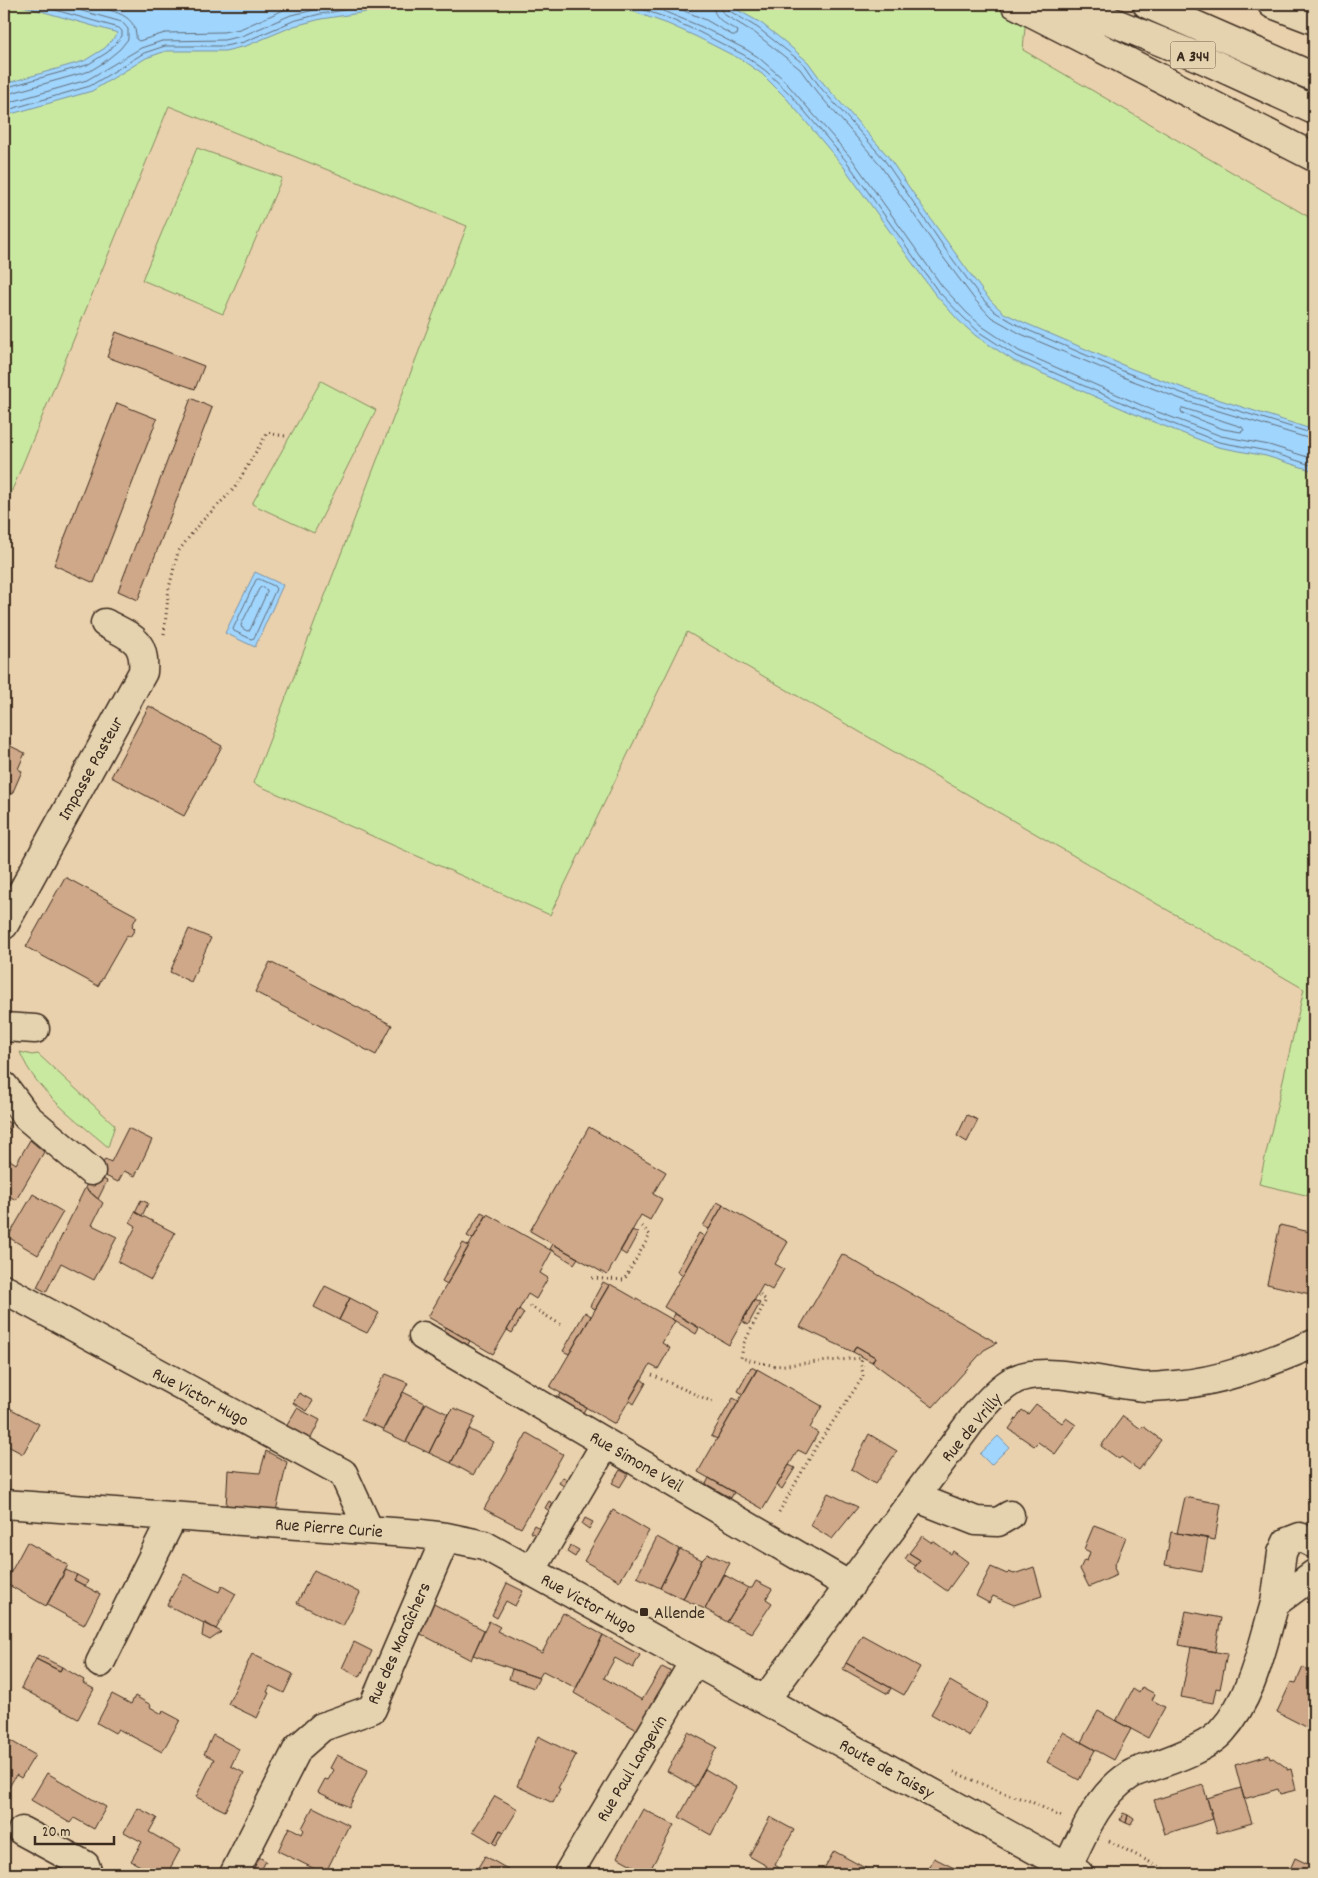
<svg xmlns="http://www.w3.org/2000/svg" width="1318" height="1878" viewBox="0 0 1318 1878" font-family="Dekko,sans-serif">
  <rect width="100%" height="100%" fill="#ead1ad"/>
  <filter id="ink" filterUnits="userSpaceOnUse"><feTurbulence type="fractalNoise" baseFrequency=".02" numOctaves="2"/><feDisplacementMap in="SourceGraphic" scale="10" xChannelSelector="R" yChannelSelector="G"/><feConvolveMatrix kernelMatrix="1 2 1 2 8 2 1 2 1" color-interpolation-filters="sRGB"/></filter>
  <g filter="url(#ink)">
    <path fill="#cae9a0" stroke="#828a5f" d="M 4,4 L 1027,4 L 1023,50 L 1314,220 L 1314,1197 L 1259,1184 L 1304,989 L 687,632 L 550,915 L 253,783 L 467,226 L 169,106 L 4,510 Z
      M 197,148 L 282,178 L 223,314 L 142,280 Z
      M 321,381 L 376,410 L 314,533 L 252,504 Z
      M 20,1052 L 32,1055 L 38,1054 L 115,1125 L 108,1147 C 76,1119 36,1092 20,1052 Z"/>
    <path fill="#a0d5fe" stroke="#7891a4" d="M 16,4 L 418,4 L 321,19 L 294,26 L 246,46 L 225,51 L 166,51 L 146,58 L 92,91 L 4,116 L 4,84 L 84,61 L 105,48 L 118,33 Z
      M 612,4 L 727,4 L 761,23 L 785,42 L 808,62 L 824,84 L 887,155 L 935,225 L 984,293 L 993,303 L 1004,313 L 1025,323 L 1132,369 L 1189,390 L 1314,430 L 1314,471 L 1266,456 L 1218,447 L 1146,419 L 1014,361 L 976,336 L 959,321 L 934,293 L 843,166 L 787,99 L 762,74 L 742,60 L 697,37 L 668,24 Z
      M 255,572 L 283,585 L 255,647 L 225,633 Z
      M 998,1436 L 1009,1447 L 991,1465 L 980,1454 Z"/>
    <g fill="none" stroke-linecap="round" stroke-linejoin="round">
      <path stroke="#636e78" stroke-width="1" d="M 85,4 C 105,10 138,11 136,39 L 139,41 L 165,33 L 223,32 L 240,29 L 288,8 L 305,4
        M 627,4 L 670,19 L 699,32 L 744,55 L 766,71 L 791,95 L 847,162 L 937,290 L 963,317 L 979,332 L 1016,356 L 1148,414 L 1219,442 L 1267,451 L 1314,466
        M 646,4 L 702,27 L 747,50 L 758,57 L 782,78 L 852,159 L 942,286 L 967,313 L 983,327 L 1019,351 L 1150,409 L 1221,436 L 1269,445 L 1314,459
        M 668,4 L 706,20 L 732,35 L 737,35 L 738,31 C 726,24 713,19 713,4
        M 720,4 L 721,10 L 725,15 L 755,33 L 800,69 L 816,91 L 878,162 L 943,257 L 975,300 L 991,317 L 1021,334 L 1128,379 L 1186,401 L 1314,440
        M 726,4 L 728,10 L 758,28 L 805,65 L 820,87 L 883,158 L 948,253 L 980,296 L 995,312 L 1023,328 L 1130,374 L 1187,395 L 1314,434
        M 4,88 L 87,65 L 108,52 L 122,36 L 122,31 L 119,28 L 34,4
        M 4,95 L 90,71 L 103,63 L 120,49 L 128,39 L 128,29 L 122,22 L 57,4
        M 4,104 L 87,80 L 141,48 L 162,41 L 224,40 L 242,36 L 291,15 L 344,4
        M 4,111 L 90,86 L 144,53 L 165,46 L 225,46 L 244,42 L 293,21 L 320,14 L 382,4
        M 1183,408 L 1242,427 L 1244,430 L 1241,432 L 1223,429 L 1182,413 L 1181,410 Z
        M 259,579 L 274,586 L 276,589 L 254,638 L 251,639 L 234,631 L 233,629 L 256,580 Z
        M 262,587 L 267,590 L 267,592 L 250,630 L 247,631 L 242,628 L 241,625 L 259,589 Z"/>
    </g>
    <path fill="#cea888" stroke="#3b2a1e" d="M 116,332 L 204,366 L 195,389 L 107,357 Z
      M 191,398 L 212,408 L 138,600 L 118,591 Z
      M 117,403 L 157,419 L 94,583 L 54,565 Z
      M 149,706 L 222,746 L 184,816 L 111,777 Z
      M 4,743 L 25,753 L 18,769 L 22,771 L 12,794 L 7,792 L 4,799 Z
      M 65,877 L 137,916 L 132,926 L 135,929 L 130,937 L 127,935 L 98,986 L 26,947 Z
      M 189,929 L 211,938 L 191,982 L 170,972 Z
      M 270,962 L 392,1025 L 376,1055 L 255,992 Z
      M 967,1115 L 978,1120 L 967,1142 L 957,1136 Z
      M 6,1121 L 10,1123 L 8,1128 L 10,1130 L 4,1140 L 4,1126 Z
      M 589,1127 L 666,1172 L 653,1194 L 662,1199 L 650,1220 L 641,1215 L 607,1275 L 530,1231 Z
      M 128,1128 L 152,1140 L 135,1176 L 124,1171 L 118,1182 L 99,1173 L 105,1159 L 111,1162 Z
      M 30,1140 L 44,1152 L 16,1200 L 4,1193 L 4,1156 L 16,1164 Z
      M 92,1174 L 107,1181 L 98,1199 L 85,1188 Z
      M 85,1188 L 103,1203 L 92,1225 L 117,1237 L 94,1280 L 61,1263 L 46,1292 L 37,1287 Z
      M 33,1194 L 63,1212 L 38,1255 L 8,1237 Z
      M 141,1200 L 148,1203 L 142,1216 L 135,1212 Z
      M 717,1202 L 723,1205 L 709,1229 L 703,1226 Z
      M 723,1205 L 788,1242 L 775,1264 L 784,1269 L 772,1290 L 763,1285 L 729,1345 L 664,1307 Z
      M 135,1212 L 175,1233 L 151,1280 L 118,1262 L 136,1226 L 130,1222 Z
      M 481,1212 L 487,1215 L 473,1239 L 467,1236 Z
      M 487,1214 L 552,1251 L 540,1273 L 548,1278 L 536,1299 L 528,1294 L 493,1354 L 428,1317 Z
      M 1280,1225 L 1314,1233 L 1314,1295 L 1267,1284 Z
      M 632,1230 L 638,1233 L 626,1255 L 620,1251 Z
      M 699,1233 L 704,1236 L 683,1275 L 677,1271 Z
      M 463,1243 L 469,1246 L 447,1284 L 442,1281 Z
      M 553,1244 L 578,1258 L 574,1264 L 550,1249 Z
      M 842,1254 L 997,1343 L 984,1350 L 933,1407 L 872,1362 L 875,1357 L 856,1346 L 853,1352 L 800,1327 Z
      M 603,1282 L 609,1285 L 595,1309 L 590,1306 Z
      M 610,1284 L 675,1321 L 662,1343 L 670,1348 L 658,1369 L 650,1365 L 615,1424 L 550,1387 Z
      M 325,1286 L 350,1298 L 339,1320 L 314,1307 Z
      M 350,1298 L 379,1313 L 367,1333 L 339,1320 Z
      M 754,1300 L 760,1303 L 748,1325 L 742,1321 Z
      M 519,1309 L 524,1313 L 512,1333 L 507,1330 Z
      M 585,1312 L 591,1316 L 569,1354 L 563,1351 Z
      M 675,1314 L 699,1328 L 696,1334 L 672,1319 Z
      M 446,1327 L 470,1341 L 467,1346 L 442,1332 Z
      M 856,1346 L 875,1357 L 872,1362 L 853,1352 Z
      M 751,1367 L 757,1370 L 743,1394 L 738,1391 Z
      M 757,1369 L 822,1406 L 810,1428 L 818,1433 L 806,1454 L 798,1450 L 763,1509 L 698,1472 Z
      M 386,1374 L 408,1383 L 383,1429 L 361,1420 L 381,1380 Z
      M 641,1379 L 646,1383 L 634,1404 L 629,1400 Z
      M 403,1392 L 425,1403 L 406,1442 L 383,1431 Z
      M 299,1393 L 313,1401 L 307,1411 L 293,1403 Z
      M 561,1393 L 586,1407 L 583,1413 L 558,1399 Z
      M 733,1398 L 739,1401 L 717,1439 L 711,1436 Z
      M 426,1403 L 448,1414 L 429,1453 L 406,1442 Z
      M 1036,1404 L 1062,1423 L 1066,1418 L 1076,1425 L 1055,1454 L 1038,1442 L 1034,1446 L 1009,1429 L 1022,1410 L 1028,1414 Z
      M 4,1405 L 39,1424 L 23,1454 L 4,1444 Z
      M 297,1408 L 320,1420 L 310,1440 L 286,1427 Z
      M 454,1408 L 476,1417 L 451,1463 L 429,1453 L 448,1414 Z
      M 1123,1416 L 1141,1429 L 1143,1426 L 1161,1440 L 1139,1470 L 1121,1457 L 1119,1459 L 1101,1446 Z
      M 469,1429 L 494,1442 L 473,1475 L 451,1463 Z
      M 527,1433 L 563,1454 L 521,1528 L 484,1509 Z
      M 869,1434 L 897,1451 L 875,1484 L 851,1469 Z
      M 266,1451 L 287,1462 L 276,1511 L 226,1508 L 228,1470 L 260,1473 Z
      M 789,1465 L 795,1468 L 782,1489 L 777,1485 Z
      M 620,1470 L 628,1474 L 620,1487 L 612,1483 Z
      M 563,1477 L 570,1481 L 567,1488 L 559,1483 Z
      M 709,1478 L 734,1492 L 731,1498 L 706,1484 Z
      M 828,1493 L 858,1507 L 832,1539 L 810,1525 Z
      M 1185,1497 L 1221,1504 L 1215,1540 L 1177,1533 Z
      M 549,1501 L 557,1506 L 553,1513 L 545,1508 Z
      M 613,1510 L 649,1531 L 620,1581 L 584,1561 Z
      M 585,1518 L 593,1522 L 589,1529 L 582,1524 Z
      M 534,1525 L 543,1530 L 539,1537 L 530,1532 Z
      M 1094,1525 L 1126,1537 L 1114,1567 L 1117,1575 L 1089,1587 L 1080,1569 L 1084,1560 L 1087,1561 L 1090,1552 L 1084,1549 Z
      M 1171,1532 L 1208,1538 L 1202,1572 L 1165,1565 Z
      M 922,1536 L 932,1543 L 933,1541 L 951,1554 L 953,1551 L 968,1562 L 947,1591 L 914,1568 L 920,1560 L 909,1553 Z
      M 657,1537 L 679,1549 L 660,1588 L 637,1577 Z
      M 27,1542 L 68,1565 L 46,1606 L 5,1583 Z
      M 570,1545 L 579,1550 L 575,1557 L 567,1552 Z
      M 680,1549 L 702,1560 L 683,1599 L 660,1588 Z
      M 909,1553 L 920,1560 L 916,1566 L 905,1559 Z
      M 708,1554 L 730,1563 L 705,1609 L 683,1599 L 702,1560 Z
      M 991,1567 L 1007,1574 L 1009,1572 L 1014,1574 L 1034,1567 L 1042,1596 L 1014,1605 L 993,1596 L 989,1603 L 976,1596 Z
      M 66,1570 L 77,1575 L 74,1580 L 100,1594 L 84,1625 L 47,1605 Z
      M 314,1570 L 360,1593 L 343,1626 L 297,1603 Z
      M 184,1574 L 219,1592 L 222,1586 L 236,1594 L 216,1629 L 167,1605 Z
      M 723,1574 L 748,1588 L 727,1622 L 705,1609 Z
      M 77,1575 L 88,1581 L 85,1586 L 74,1580 Z
      M 756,1581 L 772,1589 L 766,1599 L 772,1603 L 752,1633 L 727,1622 L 748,1588 L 752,1588 Z
      M 507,1583 L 523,1591 L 515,1606 L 506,1601 L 497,1618 L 492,1615 Z
      M 430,1602 L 484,1630 L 471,1660 L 417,1632 Z
      M 1186,1611 L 1221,1618 L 1215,1652 L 1179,1645 Z
      M 563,1613 L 603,1635 L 576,1688 L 543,1671 L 539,1678 L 473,1655 L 489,1621 L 500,1627 L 497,1631 L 542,1653 Z
      M 204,1622 L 221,1632 L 220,1633 L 210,1640 L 202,1636 Z
      M 1314,1629 L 1314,1641 L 1310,1639 Z
      M 603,1635 L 640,1655 L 633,1668 L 615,1658 L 604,1678 L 642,1700 L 662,1667 L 678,1675 L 642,1733 L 574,1693 Z
      M 862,1635 L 920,1667 L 904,1695 L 846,1663 Z
      M 354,1642 L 372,1651 L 360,1677 L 342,1668 Z
      M 1191,1647 L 1227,1654 L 1220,1689 L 1216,1688 L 1213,1703 L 1181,1697 Z
      M 252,1654 L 293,1674 L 284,1693 L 270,1686 L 267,1692 L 269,1693 L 257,1718 L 228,1704 Z
      M 38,1655 L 62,1667 L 60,1671 L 36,1659 Z
      M 36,1659 L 60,1671 L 62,1667 L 84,1680 L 83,1683 L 94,1689 L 78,1719 L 21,1688 Z
      M 846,1663 L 891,1688 L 888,1694 L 843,1669 Z
      M 1303,1667 L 1314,1673 L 1314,1720 L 1310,1729 L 1277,1712 L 1291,1682 L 1296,1683 Z
      M 512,1669 L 539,1678 L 534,1688 L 509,1679 Z
      M 950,1681 L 988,1703 L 969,1736 L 931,1714 Z
      M 1142,1687 L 1155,1694 L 1152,1700 L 1165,1707 L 1148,1738 L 1116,1721 L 1133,1689 L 1139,1693 Z
      M 112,1694 L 131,1704 L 135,1696 L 151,1705 L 150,1707 L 162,1714 L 163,1711 L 180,1720 L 162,1752 L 118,1729 L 115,1733 L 97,1723 Z
      M 1098,1711 L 1131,1729 L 1114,1760 L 1081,1742 Z
      M 688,1732 L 717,1747 L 695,1787 L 667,1771 Z
      M 1063,1732 L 1095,1750 L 1079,1780 L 1047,1762 Z
      M 213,1735 L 239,1749 L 231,1766 L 244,1773 L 225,1811 L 196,1797 L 214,1759 L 204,1754 Z
      M 538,1736 L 576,1755 L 558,1788 L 560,1789 L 553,1803 L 517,1786 Z
      M 4,1737 L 35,1755 L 21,1778 L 16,1775 L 4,1796 Z
      M 337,1755 L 368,1770 L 349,1807 L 318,1792 L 325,1779 L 328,1780 L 334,1770 L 330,1768 Z
      M 1269,1755 L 1270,1759 L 1273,1758 L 1287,1768 L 1287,1770 L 1291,1769 L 1296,1790 L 1280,1794 L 1278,1789 L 1244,1799 L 1235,1765 Z
      M 705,1769 L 736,1787 L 711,1835 L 679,1817 Z
      M 47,1773 L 106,1807 L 94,1829 L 74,1818 L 70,1823 L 31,1800 Z
      M 1203,1785 L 1213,1819 L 1165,1834 L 1154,1800 Z
      M 1241,1788 L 1252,1823 L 1217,1833 L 1207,1798 Z
      M 495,1796 L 518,1809 L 504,1832 L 500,1830 L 493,1843 L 473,1831 Z
      M 313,1807 L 349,1825 L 325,1874 L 278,1851 L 289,1827 L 302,1834 L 304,1830 L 302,1828 Z
      M 138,1808 L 157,1818 L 149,1832 L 180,1850 L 167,1874 L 155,1874 L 131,1861 L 142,1842 L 124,1832 Z
      M 643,1809 L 674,1825 L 648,1874 L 617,1857 Z
      M 1123,1813 L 1128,1815 L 1126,1823 L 1120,1820 Z
      M 1128,1815 L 1134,1819 L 1131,1825 L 1126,1823 Z
      M 770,1817 L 794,1830 L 775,1865 L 781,1869 L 779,1874 L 762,1874 L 767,1866 L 749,1856 Z
      M 500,1830 L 504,1832 L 496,1845 L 493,1843 Z
      M 834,1851 L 876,1874 L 821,1874 Z
      M 257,1856 L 266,1861 L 259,1874 L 248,1874 Z
      M 485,1856 L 511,1871 L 510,1874 L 474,1874 Z
      M 934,1858 L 954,1868 L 965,1874 L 926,1874 Z
      M 1295,1858 L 1314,1867 L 1314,1874 L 1288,1874 Z"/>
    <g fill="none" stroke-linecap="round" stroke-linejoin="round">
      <g stroke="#3b2a1e" stroke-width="31">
        <path id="minor" d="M 4,925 L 143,672 C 146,639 130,637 105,623
          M 4,1027 L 35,1029
          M 4,1086 L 27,1117 L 91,1171
          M 4,1289 L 343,1473 L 369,1530
          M 423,1336 L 850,1586
          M 915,1497 L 976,1521 L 998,1522 L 1010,1515
          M 4,1504 L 421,1534 L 446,1537 L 484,1545 L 1079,1874
          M 1314,1544 L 1300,1537 L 1287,1542 L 1282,1553 L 1275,1603 L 1314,1574
          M 531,1571 L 606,1443
          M 100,1663 L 173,1516
          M 765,1700 L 975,1416 C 987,1403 998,1389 1014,1380 C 1044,1364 1111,1385 1146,1387 C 1156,1387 1166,1386 1176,1385 C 1225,1381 1269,1362 1314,1344
          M 22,1831 L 85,1865 L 88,1874
          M 234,1874 L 298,1748 L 322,1727 L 372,1709 L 446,1537
          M 568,1874 L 694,1662
          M 1064,1874 C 1081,1840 1096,1796 1130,1775 C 1136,1771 1145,1769 1151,1767 C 1171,1760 1209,1747 1222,1731 C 1253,1697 1262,1646 1275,1603"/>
      </g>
      <g stroke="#3b2a1e" stroke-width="31">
        <path id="highway" d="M 1015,4 L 1314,157
          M 1069,4 L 1203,59 L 1314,110
          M 1147,4 L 1314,77
          M 1272,4 L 1314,20"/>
      </g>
      <path stroke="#3b2a1e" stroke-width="3" stroke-dasharray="1 4" stroke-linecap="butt" d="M 164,634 L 169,588 L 178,552 L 199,524 L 234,489 L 267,433 L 285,436
        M 592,1278 L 624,1280 L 650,1235 L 642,1226
        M 760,1295 L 766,1300 L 744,1343 L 741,1358 L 775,1366 L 861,1358 L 863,1377 L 816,1447 L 778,1514
        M 530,1306 L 563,1326
        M 652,1375 L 715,1403
        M 954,1772 L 1003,1793 L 1030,1801 L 1061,1817
        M 1109,1841 L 1173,1874"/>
      <use href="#minor" stroke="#e5d3b0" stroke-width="28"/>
      <use href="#highway" stroke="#e5d3b0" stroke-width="28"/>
    </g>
  </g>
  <rect fill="#3b2a1e" stroke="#e5d3b0" stroke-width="2" x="639" y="1607" width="10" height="10" rx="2.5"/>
  <g text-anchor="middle" stroke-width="4" stroke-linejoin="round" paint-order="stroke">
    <rect fill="#e5d3b0" stroke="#6e5d4a" stroke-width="1" x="1170.5" y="41.5" width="45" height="27" rx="4"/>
    <g font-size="16" font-weight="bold" fill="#3b2a1e">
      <text x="1193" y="61">A 344</text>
    </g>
    <g font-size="18" fill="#3b2a1e" stroke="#e5d3b0">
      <text transform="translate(90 768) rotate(-61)" y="6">Impasse Pasteur</text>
      <text transform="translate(201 1396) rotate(28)" y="6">Rue Victor Hugo</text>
      <text transform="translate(971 1427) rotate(-50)" y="6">Rue de Vrilly</text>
      <text transform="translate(637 1461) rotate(30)" y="6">Rue Simone Veil</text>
      <text transform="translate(329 1527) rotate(4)" y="6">Rue Pierre Curie</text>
      <text transform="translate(589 1603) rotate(29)" y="6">Rue Victor Hugo</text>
      <text transform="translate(398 1643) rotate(-66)" y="6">Rue des Maraîchers</text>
      <text transform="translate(631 1768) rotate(-59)" y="6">Rue Paul Langevin</text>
      <text transform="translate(887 1768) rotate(29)" y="6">Route de Taissy</text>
    </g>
    <g font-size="18" fill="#3b2a1e" stroke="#e5d3b0" text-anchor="start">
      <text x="654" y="1618">Allende</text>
    </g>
  </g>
  <rect width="1318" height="1878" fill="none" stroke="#e5d3b0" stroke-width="20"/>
  <rect x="10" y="10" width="1298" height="1858" fill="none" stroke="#3b2a1e" stroke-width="2" filter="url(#ink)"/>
  <path d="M35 1836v8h79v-8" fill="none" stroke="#3b2a1e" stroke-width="2.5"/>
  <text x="42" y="1836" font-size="15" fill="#3b2a1e" stroke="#e5d3b0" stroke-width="4" paint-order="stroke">20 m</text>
</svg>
